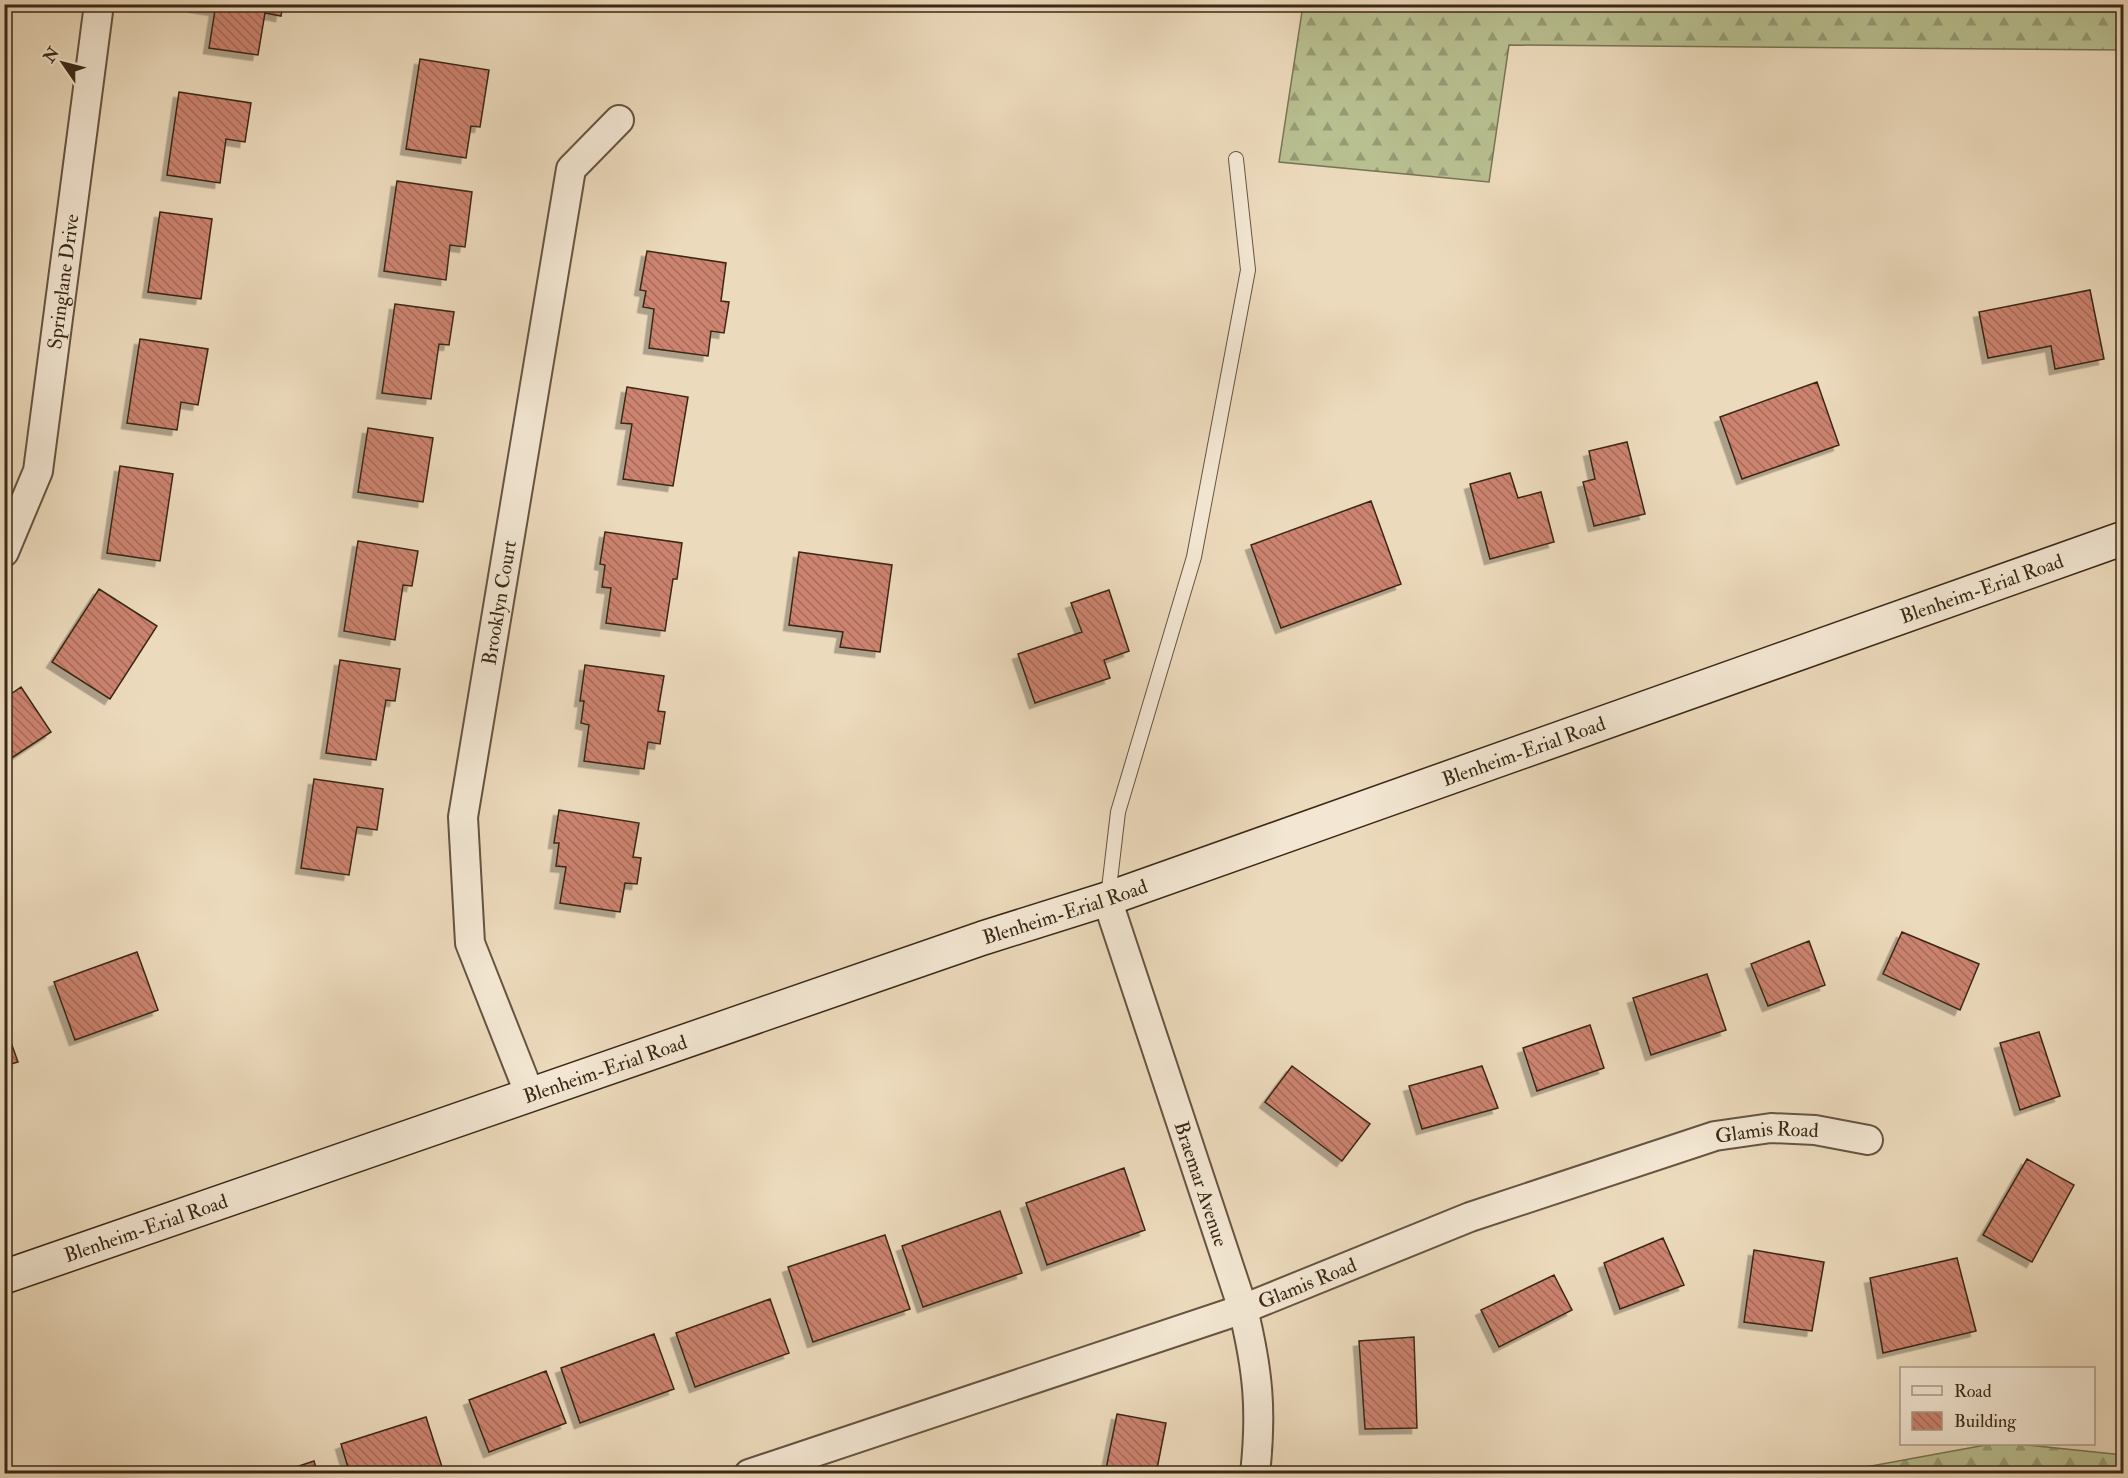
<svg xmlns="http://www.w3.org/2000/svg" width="2128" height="1478" viewBox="0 0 2128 1478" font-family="'IM FELL Double Pica',serif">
  <defs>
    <pattern id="forest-firs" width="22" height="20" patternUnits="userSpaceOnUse" patternTransform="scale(1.5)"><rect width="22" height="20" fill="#b8bf90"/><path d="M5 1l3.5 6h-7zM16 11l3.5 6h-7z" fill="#979b75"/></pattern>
    <pattern id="building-back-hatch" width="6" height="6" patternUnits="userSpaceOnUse" patternTransform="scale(1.5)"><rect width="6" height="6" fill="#cc836f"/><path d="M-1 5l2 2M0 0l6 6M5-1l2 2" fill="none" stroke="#a76b5a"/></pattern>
    <filter id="shadow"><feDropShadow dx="-5.5" dy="5.5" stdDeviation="0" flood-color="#0004"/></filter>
  </defs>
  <rect width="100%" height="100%" fill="#ecdabc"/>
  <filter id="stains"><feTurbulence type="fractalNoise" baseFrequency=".00333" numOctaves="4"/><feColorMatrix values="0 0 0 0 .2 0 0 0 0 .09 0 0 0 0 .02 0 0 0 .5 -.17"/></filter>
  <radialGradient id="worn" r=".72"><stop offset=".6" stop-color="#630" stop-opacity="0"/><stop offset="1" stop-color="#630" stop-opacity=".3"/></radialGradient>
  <path fill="url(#forest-firs)" stroke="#797453" stroke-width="1.5" d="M 1303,5 L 2123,5 L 2123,50 L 1509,45 L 1489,182 L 1279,162 Z
    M 1991,1444 L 2018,1444 L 2123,1455 L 2123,1473 L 1833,1473 Z"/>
  <path fill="url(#building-back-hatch)" stroke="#3a2816" stroke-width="1.5" filter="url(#shadow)" d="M 196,4 L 283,4 L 281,16 L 265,13 L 258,55 L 209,48 L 215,10 L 195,7 Z
    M 420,59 L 489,70 L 480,127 L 471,126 L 466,158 L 406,149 Z
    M 179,92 L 251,103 L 245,142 L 226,139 L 220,183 L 167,175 Z
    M 397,181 L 472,192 L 465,247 L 450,245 L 446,280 L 384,271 Z
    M 160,212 L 212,219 L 201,299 L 148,292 Z
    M 647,251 L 726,263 L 721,301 L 729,302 L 724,333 L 711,331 L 708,356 L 649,348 L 654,309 L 643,307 L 646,291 L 640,290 Z
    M 2090,290 L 2104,359 L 2055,369 L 2051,346 L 1988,358 L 1979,312 Z
    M 395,304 L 454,312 L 449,345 L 439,344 L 431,399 L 382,393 Z
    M 140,339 L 208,349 L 198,405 L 181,402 L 177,430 L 127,423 Z
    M 1817,382 L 1839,445 L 1742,479 L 1720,417 Z
    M 627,387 L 688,397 L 673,486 L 623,479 L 632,424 L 621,423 Z
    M 368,428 L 433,438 L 423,502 L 358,492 Z
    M 1627,442 L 1645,514 L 1594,526 L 1583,482 L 1595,479 L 1589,451 Z
    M 120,466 L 173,474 L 160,561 L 107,553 Z
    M 1510,473 L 1518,498 L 1541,492 L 1554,542 L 1490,559 L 1470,484 Z
    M 1371,501 L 1401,584 L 1281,628 L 1251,545 Z
    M 605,532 L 682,543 L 677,579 L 673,579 L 665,631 L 606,623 L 611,588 L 602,587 L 605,565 L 600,564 Z
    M 358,541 L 418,551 L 412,586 L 403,585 L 395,640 L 344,631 Z
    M 799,552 L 892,565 L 880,652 L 840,647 L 843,632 L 789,625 Z
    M 99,589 L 157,626 L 110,699 L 52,662 Z
    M 1109,590 L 1129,651 L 1104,660 L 1110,678 L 1035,703 L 1018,654 L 1082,632 L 1071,603 Z
    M 340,660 L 400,669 L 395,701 L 386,700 L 376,760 L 326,753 Z
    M 585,665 L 664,676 L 658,711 L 665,712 L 660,744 L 648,742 L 644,769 L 584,761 L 589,725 L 581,723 L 584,701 L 580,701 Z
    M 21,687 L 51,732 L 4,763 L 4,699 Z
    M 314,779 L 383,789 L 377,830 L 357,827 L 349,875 L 301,868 Z
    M 559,810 L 639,823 L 633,857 L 641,858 L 637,884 L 625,883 L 620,912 L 560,903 L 566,867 L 556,866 L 559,843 L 554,843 Z
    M 1902,932 L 1979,964 L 1960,1010 L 1883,974 Z
    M 1809,941 L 1825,985 L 1768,1006 L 1751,964 Z
    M 137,952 L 158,1010 L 75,1040 L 54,982 Z
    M 1707,974 L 1726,1030 L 1651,1055 L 1633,998 Z
    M 4,1023 L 18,1062 L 4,1066 Z
    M 1590,1025 L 1604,1068 L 1537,1091 L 1523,1048 Z
    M 2039,1032 L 2060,1096 L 2020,1110 L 2000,1043 Z
    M 1292,1066 L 1370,1124 L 1342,1161 L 1265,1102 Z
    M 1482,1066 L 1498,1108 L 1422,1129 L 1409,1086 Z
    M 2027,1159 L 2074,1185 L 2032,1262 L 1983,1235 Z
    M 1124,1168 L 1145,1230 L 1047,1265 L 1026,1203 Z
    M 1000,1211 L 1022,1273 L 923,1307 L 902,1246 Z
    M 885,1235 L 910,1309 L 813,1342 L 788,1267 Z
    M 1663,1238 L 1684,1285 L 1620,1309 L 1604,1263 Z
    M 1754,1250 L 1824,1262 L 1812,1331 L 1744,1322 Z
    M 1957,1258 L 1976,1331 L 1883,1353 L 1870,1278 Z
    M 1554,1275 L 1572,1310 L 1499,1347 L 1481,1310 Z
    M 770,1299 L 789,1353 L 695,1387 L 676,1333 Z
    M 654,1334 L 674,1389 L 580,1423 L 561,1368 Z
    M 1414,1337 L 1417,1428 L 1365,1429 L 1359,1341 Z
    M 546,1371 L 566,1423 L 489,1452 L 469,1400 Z
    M 1117,1414 L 1166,1423 L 1156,1474 L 1105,1474 Z
    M 426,1417 L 443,1470 L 432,1474 L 350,1474 L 341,1444 Z
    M 314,1461 L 318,1474 L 275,1474 Z"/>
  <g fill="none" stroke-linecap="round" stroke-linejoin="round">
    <g stroke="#665440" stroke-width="16">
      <path id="service" d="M 1108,897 L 1118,812 L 1194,557 L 1248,270 L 1236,159"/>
    </g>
    <g stroke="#665440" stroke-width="32">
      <g id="minor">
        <path id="s1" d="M 4,552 L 38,471 L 99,4"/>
        <path id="s2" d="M 1107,899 L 1243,1309 C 1258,1370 1262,1411 1255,1474"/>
        <path id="s3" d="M 530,1095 L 470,943 L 463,817 L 571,169 L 619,120"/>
        <path id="s4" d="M 749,1474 L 1243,1309 L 1470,1217 L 1715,1136 L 1771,1128 L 1815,1130 L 1868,1140"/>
      </g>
    </g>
    <g stroke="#3a2816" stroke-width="36">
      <g id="secondary">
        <path id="s5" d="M 4,1277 L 983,938 L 1107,899 L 2124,538"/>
      </g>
    </g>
    <use href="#service" stroke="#f3e7d3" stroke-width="14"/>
    <use href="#minor" stroke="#f3e7d3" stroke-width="28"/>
    <use href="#secondary" stroke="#f3e7d3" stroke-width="33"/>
  </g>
  <g text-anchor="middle" stroke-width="6" stroke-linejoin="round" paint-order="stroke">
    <g font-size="20" fill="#3a2816" stroke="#f3e7d3">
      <text dy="7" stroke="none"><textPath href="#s1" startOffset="279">Springlane Drive</textPath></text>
      <text dy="7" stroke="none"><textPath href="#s5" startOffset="2094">Blenheim-Erial Road</textPath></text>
      <text dy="7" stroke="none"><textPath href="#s3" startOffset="507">Brooklyn Court</textPath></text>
      <text dy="7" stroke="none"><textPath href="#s5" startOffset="1608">Blenheim-Erial Road</textPath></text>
      <text dy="7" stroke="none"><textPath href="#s5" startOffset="1122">Blenheim-Erial Road</textPath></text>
      <text dy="7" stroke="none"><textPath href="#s5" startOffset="636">Blenheim-Erial Road</textPath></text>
      <text dy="7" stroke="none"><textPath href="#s4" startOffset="1076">Glamis Road</textPath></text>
      <text dy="7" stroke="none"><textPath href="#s2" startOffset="300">Braemar Avenue</textPath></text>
      <text dy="7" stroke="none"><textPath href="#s5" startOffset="150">Blenheim-Erial Road</textPath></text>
      <text dy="7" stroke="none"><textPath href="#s4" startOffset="590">Glamis Road</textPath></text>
    </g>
  </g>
  <rect width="2128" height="1478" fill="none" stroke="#ecdabc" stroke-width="24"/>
  <rect x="6" y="6" width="2116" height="1466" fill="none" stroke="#3a2816" stroke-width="3"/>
  <rect x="12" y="12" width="2104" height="1454" fill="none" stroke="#3a2816" stroke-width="1.5"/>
  <rect x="1900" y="1367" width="195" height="78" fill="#f3e7d3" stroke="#a99b87" stroke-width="1.5"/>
  <rect x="1912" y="1386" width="30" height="9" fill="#f3e7d3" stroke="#a99b87" stroke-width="1.5"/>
  <text x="1954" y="1397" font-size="18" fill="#3a2816">Road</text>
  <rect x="1912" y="1412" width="30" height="18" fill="url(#building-back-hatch)" stroke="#a99b87" stroke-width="1.5"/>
  <text x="1954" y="1427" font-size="18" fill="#3a2816">Building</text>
  <g transform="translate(63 63) rotate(305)" stroke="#f3e7d3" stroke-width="4.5" paint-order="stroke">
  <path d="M0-4.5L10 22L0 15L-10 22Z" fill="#3a2816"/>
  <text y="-9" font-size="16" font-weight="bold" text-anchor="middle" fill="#3a2816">N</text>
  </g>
  <rect width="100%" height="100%" filter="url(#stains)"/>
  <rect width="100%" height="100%" fill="url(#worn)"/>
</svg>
